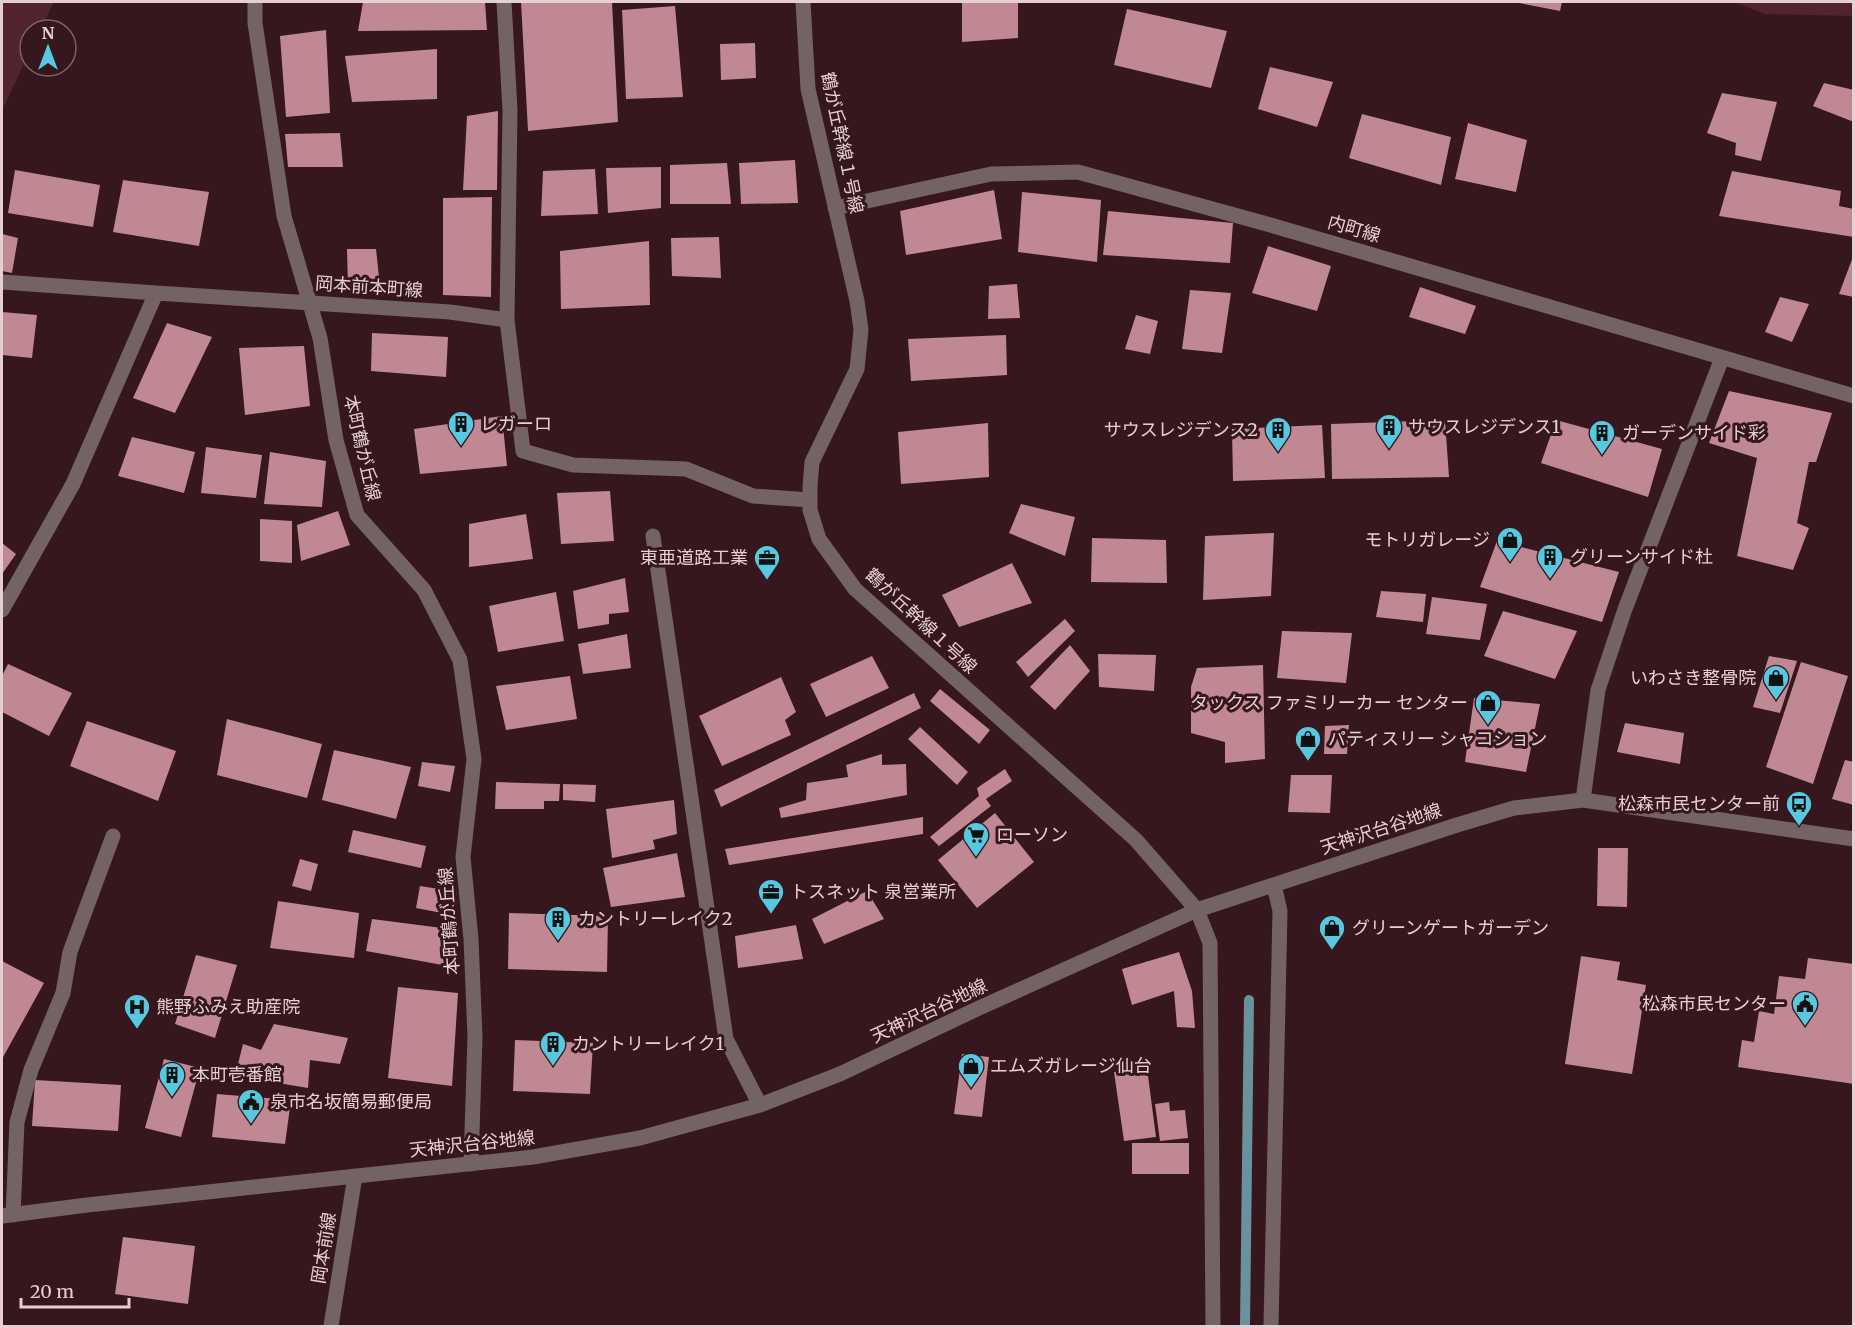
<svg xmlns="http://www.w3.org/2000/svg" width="1855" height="1328" viewBox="0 0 1855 1328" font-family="Merriweather,'Noto Sans JP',serif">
  <rect width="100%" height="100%" fill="#36171e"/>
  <path fill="#52242e" d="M 2,2 L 54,2 L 40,30 L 30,30 L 30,51 L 4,106 L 2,105 Z
    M 1734,2 L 1853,2 L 1853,16 L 1765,14 Z"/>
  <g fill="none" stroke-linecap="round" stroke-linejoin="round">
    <path stroke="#6a929d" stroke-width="10" d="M 1245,1326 L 1249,1000"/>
  </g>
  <path fill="#c08892" d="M 363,2 L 485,2 L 487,30 L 358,31 Z
    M 521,2 L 612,2 L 618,122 L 528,131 Z
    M 962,2 L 1018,2 L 1018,38 L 962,42 Z
    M 1514,2 L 1562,2 L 1560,11 Z
    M 675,6 L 683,97 L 626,99 L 622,10 Z
    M 1127,9 L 1227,31 L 1211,88 L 1114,65 Z
    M 326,30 L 330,113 L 286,117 L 280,36 Z
    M 755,43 L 756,78 L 721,80 L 720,44 Z
    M 437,49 L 437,99 L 352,102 L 345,56 Z
    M 1270,67 L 1333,82 L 1317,127 L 1258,109 Z
    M 1824,83 L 1854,90 L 1854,122 L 1813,106 Z
    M 1722,93 L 1777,102 L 1761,161 L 1735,155 L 1736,143 L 1707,133 Z
    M 498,111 L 497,190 L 463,190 L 467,116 Z
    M 1362,114 L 1451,137 L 1441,185 L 1349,158 Z
    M 1468,123 L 1527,140 L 1516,192 L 1455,179 Z
    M 340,133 L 343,167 L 288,167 L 285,134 Z
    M 795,160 L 798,203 L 741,204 L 739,163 Z
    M 727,163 L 731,204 L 670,204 L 670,165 Z
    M 661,167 L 661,208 L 608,213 L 606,168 Z
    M 595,169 L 598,214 L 541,216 L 543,171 Z
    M 15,170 L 100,185 L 93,227 L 8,213 Z
    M 1732,171 L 1841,191 L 1839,206 L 1854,209 L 1854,237 L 1719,216 Z
    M 123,180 L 209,192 L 199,246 L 113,232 Z
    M 994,190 L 1002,239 L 906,255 L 900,211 Z
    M 1022,192 L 1101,200 L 1097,262 L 1018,252 Z
    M 492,197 L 491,297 L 443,295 L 443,198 Z
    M 1108,211 L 1233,223 L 1230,263 L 1103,255 Z
    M 2,234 L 18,238 L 12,273 L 2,271 Z
    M 719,237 L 721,278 L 672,276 L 671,238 Z
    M 649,241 L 650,305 L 561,309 L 560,251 Z
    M 1268,246 L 1331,266 L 1317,311 L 1252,293 Z
    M 347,249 L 376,249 L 380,286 L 348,287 Z
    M 1854,254 L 1854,297 L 1839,294 Z
    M 1017,284 L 1020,318 L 988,319 L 989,286 Z
    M 1420,287 L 1476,306 L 1465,334 L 1409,317 Z
    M 1190,290 L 1231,293 L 1222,353 L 1182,349 Z
    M 1780,297 L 1809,304 L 1792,342 L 1765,332 Z
    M 2,312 L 37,315 L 32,358 L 2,355 Z
    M 1136,315 L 1158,321 L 1150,354 L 1125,349 Z
    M 167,323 L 212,337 L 175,413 L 133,398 Z
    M 372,333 L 448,337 L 446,377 L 371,371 Z
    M 1006,335 L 1007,375 L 911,381 L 908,339 Z
    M 304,346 L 310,406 L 245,415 L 239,348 Z
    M 1729,391 L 1832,413 L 1816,462 L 1809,462 L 1797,523 L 1809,528 L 1793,570 L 1737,556 L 1757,458 L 1709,443 Z
    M 502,416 L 507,466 L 420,474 L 414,429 Z
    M 1445,420 L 1449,477 L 1332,479 L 1331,424 Z
    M 1556,420 L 1662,449 L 1648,497 L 1541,463 Z
    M 988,423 L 989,477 L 901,484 L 898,432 Z
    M 1322,425 L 1325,478 L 1233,481 L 1232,429 Z
    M 132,437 L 195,452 L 184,493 L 118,476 Z
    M 206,447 L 262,455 L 256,498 L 201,493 Z
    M 270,452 L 326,461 L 322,507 L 264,504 Z
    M 610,491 L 614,541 L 561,544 L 557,493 Z
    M 1021,504 L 1075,517 L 1065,556 L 1009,533 Z
    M 338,511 L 350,545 L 301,561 L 297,525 Z
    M 526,514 L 533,559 L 469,567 L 469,524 Z
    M 260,519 L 292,521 L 292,563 L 260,561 Z
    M 1274,533 L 1271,596 L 1203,600 L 1205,536 Z
    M 1092,538 L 1166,540 L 1167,583 L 1091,582 Z
    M 1497,541 L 1619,572 L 1602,622 L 1480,587 Z
    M 2,543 L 16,554 L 2,574 Z
    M 1012,563 L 1032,603 L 959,627 L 942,595 Z
    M 625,578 L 629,612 L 609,614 L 609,624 L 578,629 L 573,591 Z
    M 1381,591 L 1426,594 L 1423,622 L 1376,617 Z
    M 556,592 L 564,641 L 498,652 L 489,606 Z
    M 1432,597 L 1487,604 L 1480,640 L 1426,634 Z
    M 1503,611 L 1577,631 L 1555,679 L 1484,656 Z
    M 1065,619 L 1075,631 L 1028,677 L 1016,662 Z
    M 1282,631 L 1352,633 L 1346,683 L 1277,678 Z
    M 627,634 L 631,668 L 583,674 L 578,644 Z
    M 1070,645 L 1090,671 L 1055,710 L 1030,687 Z
    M 1098,654 L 1156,655 L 1154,691 L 1099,687 Z
    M 872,656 L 889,688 L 826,717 L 810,684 Z
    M 1769,656 L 1797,661 L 1780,713 L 1753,707 Z
    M 1801,662 L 1848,676 L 1813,784 L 1766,767 Z
    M 8,664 L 72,693 L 49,736 L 2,712 L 2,676 Z
    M 1263,665 L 1265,759 L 1225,763 L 1225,742 L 1191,733 L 1191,687 L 1197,668 Z
    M 570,676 L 577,719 L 506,730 L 496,686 Z
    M 781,677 L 796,712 L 785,720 L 791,735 L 722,766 L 699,716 Z
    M 940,689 L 990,730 L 979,744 L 930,701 Z
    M 914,693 L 921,708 L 721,807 L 714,790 Z
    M 1474,698 L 1540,704 L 1526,772 L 1465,762 Z
    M 227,719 L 322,744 L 307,798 L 217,775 Z
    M 87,721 L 176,751 L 158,801 L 70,766 Z
    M 1625,723 L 1684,733 L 1680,764 L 1617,752 Z
    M 1349,725 L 1347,754 L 1324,754 L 1325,726 Z
    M 920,727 L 968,772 L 957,785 L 908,739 Z
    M 334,750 L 411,767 L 396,819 L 322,800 Z
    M 882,754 L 882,765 L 906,764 L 907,795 L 781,818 L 779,808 L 806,800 L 807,783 L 848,777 L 846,765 Z
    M 1845,760 L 1854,762 L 1854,805 L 1832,799 Z
    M 422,762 L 455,766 L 450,792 L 418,786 Z
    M 1005,769 L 1012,781 L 986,799 L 991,806 L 939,846 L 930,837 L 979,796 L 977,788 Z
    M 1291,775 L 1332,775 L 1330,813 L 1288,812 Z
    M 496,782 L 560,784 L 559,801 L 544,801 L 544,809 L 495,809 Z
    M 563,784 L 596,785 L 595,802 L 563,800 Z
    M 674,800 L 677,834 L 653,840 L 655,849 L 612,858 L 606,809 Z
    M 995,813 L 1034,862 L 977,908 L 938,860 Z
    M 923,817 L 923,834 L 729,865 L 725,849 Z
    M 353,830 L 426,846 L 421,868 L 348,852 Z
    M 1598,848 L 1628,848 L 1627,907 L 1597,906 Z
    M 677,853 L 685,897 L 611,907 L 603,868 Z
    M 300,859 L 318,864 L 311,891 L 292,886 Z
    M 420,886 L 457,892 L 452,915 L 416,908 Z
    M 867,891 L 884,919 L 824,944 L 812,919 Z
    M 278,901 L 359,913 L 354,958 L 270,948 Z
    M 509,913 L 608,916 L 607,972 L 508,969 Z
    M 372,919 L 450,929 L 448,966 L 366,951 Z
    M 796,925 L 803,959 L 738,968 L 735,936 Z
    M 1179,952 L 1192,991 L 1195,1028 L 1177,1027 L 1174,991 L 1132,1005 L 1122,969 Z
    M 196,955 L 237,965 L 215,1038 L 175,1024 Z
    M 1581,956 L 1620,962 L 1617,980 L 1646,985 L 1632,1074 L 1565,1064 Z
    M 1808,958 L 1854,964 L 1854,1084 L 1738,1067 L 1742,1040 L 1754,1042 L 1759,1011 L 1774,1014 L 1779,976 L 1805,979 Z
    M 2,961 L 44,983 L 2,1059 Z
    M 398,987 L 458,993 L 452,1086 L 388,1078 Z
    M 274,1024 L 348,1038 L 340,1064 L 310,1060 L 308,1088 L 235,1076 L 243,1044 L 261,1050 Z
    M 515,1040 L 593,1043 L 590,1094 L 513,1091 Z
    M 962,1054 L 989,1057 L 982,1117 L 954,1114 Z
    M 164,1059 L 200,1068 L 181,1137 L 145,1128 Z
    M 1147,1068 L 1156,1137 L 1124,1141 L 1114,1072 Z
    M 35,1080 L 121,1085 L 118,1131 L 32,1126 Z
    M 217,1094 L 291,1100 L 285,1144 L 212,1137 Z
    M 1169,1102 L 1170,1111 L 1185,1110 L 1188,1138 L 1160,1141 L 1155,1104 Z
    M 1132,1143 L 1189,1143 L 1189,1174 L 1132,1174 Z
    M 123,1237 L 195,1246 L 188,1304 L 115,1294 Z"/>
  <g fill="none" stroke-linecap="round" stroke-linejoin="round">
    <path stroke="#746365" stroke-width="15" d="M 255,2 L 255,23 L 284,216 L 320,338 L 336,440 L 357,515 L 424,590 L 460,660 L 474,759 L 463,857 L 471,939 L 475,1037 L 471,1164
      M 504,2 L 510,110 L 507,320
      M 803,2 L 808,89 L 857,301 L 861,330 L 857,369 L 812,462 L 810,487 L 810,510 L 819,539 L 855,589 L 1136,840 L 1197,910 L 1210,943 L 1213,1326
      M 835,208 L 991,174 L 1078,172 L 1267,224 L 1854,396
      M 2,282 L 156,293
      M 653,536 L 726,1039 L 760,1105
      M 2,610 L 73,484 L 156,293 L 450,312 L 507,320 L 523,451 L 573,465 L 686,469 L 753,496 L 810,500
      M 1583,800 L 1598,690 L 1625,609 L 1722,358
      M 13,1215 L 17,1122 L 31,1070 L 63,993 L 70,952 L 113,836
      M 2,1216 L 87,1205 L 533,1157 L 640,1138 L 760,1105 L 840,1074 L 979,1008 L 1197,910 L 1457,825 L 1514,808 L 1583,800 L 1854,839
      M 331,1326 L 355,1176
      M 1271,1326 L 1280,911 L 1274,885"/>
  </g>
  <defs>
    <g id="building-pin" transform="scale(1.35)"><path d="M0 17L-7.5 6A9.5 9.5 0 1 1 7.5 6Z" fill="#56c9e0" stroke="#36171e"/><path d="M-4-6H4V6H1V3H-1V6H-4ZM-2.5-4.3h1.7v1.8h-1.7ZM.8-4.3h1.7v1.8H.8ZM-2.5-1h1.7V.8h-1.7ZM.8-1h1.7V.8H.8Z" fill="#111"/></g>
    <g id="shop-pin" transform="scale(1.35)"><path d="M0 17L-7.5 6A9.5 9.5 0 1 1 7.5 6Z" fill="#56c9e0" stroke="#36171e"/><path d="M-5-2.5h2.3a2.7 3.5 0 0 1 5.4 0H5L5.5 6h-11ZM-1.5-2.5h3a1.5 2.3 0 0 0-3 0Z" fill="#111"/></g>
    <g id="office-pin" transform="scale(1.35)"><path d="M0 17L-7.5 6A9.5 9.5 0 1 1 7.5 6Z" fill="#56c9e0" stroke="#36171e"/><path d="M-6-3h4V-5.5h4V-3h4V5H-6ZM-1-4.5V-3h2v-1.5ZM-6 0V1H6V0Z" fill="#111"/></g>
    <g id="bus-pin" transform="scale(1.35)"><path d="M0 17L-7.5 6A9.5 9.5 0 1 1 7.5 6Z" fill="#56c9e0" stroke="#36171e"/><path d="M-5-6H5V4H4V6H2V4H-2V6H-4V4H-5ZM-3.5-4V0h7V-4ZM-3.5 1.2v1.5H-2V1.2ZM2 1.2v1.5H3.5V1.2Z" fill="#111"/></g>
    <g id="supermarket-pin" transform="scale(1.35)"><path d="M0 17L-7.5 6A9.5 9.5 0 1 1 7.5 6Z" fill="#56c9e0" stroke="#36171e"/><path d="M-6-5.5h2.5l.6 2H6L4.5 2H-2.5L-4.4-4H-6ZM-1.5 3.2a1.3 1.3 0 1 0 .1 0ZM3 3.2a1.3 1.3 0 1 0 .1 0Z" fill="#111"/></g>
    <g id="civic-pin" transform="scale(1.35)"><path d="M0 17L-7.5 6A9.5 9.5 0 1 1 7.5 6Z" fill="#56c9e0" stroke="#36171e"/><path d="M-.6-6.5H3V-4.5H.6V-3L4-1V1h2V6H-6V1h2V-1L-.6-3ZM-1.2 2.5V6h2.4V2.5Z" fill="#111"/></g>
    <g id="hospital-pin" transform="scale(1.35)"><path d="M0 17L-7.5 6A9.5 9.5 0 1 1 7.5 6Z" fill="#56c9e0" stroke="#36171e"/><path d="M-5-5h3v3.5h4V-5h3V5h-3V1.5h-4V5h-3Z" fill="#111"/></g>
  </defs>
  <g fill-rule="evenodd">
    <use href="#building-pin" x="461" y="424"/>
    <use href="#building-pin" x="1389" y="427"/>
    <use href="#building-pin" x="1278" y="430"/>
    <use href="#building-pin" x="1602" y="433"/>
    <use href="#shop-pin" x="1510" y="540"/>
    <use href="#building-pin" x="1550" y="557"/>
    <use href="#office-pin" x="767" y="558"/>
    <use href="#shop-pin" x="1776" y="678"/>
    <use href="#shop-pin" x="1488" y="703"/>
    <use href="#shop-pin" x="1308" y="739"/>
    <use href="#bus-pin" x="1799" y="804"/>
    <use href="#supermarket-pin" x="976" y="835"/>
    <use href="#office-pin" x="771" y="892"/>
    <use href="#building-pin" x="558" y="919"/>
    <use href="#shop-pin" x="1332" y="928"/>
    <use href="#civic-pin" x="1805" y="1004"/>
    <use href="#hospital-pin" x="137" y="1007"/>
    <use href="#building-pin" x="553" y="1044"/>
    <use href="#shop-pin" x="971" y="1066"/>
    <use href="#building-pin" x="172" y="1075"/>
    <use href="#civic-pin" x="251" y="1102"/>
  </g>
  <g text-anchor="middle" stroke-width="6" stroke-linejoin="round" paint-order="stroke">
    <g font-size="18" fill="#e5cfd3" stroke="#36171e">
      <text transform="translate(842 143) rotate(78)" y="6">鶴が丘幹線１号線</text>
      <text transform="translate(1354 229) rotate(16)" y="6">内町線</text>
      <text transform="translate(369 287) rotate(4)" y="6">岡本前本町線</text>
      <text transform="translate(362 448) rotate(77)" y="6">本町鶴が丘線</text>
      <text transform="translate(921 621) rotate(43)" y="6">鶴が丘幹線１号線</text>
      <text transform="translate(1381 829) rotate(-18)" y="6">天神沢台谷地線</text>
      <text transform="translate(449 921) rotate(-94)" y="6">本町鶴が丘線</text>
      <text transform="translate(929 1011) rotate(-25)" y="6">天神沢台谷地線</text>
      <text transform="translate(472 1144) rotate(-6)" y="6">天神沢台谷地線</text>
      <text transform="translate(324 1248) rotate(-81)" y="6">岡本前線</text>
    </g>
    <g font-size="18" fill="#e5cfd3" stroke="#36171e" text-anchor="start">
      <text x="480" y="430">レガーロ</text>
      <text x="1408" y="433">サウスレジデンス1</text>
      <text x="1258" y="436" text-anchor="end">サウスレジデンス2</text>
      <text x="1622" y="439">ガーデンサイド彩</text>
      <text x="1490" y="546" text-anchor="end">モトリガレージ</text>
      <text x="1570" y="563">グリーンサイド杜</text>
      <text x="748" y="564" text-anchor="end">東亜道路工業</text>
      <text x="1756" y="684" text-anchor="end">いわさき整骨院</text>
      <text x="1468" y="709" text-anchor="end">タックス ファミリーカー センター</text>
      <text x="1328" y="745">パティスリー シャコション</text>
      <text x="1780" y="810" text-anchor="end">松森市民センター前</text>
      <text x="996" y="841">ローソン</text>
      <text x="790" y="898">トスネット 泉営業所</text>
      <text x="578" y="925">カントリーレイク2</text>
      <text x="1352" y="934">グリーンゲートガーデン</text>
      <text x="1786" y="1010" text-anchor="end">松森市民センター</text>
      <text x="156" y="1013">熊野ふみえ助産院</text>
      <text x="572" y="1050">カントリーレイク1</text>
      <text x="990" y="1072">エムズガレージ仙台</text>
      <text x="192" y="1081">本町壱番館</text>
      <text x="270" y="1108">泉市名坂簡易郵便局</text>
    </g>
  </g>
  <rect width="1855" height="1328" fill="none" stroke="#e5cfd3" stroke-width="6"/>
  <g transform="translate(48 48)"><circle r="28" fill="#36171e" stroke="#7c6166" stroke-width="1.5"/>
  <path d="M0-4.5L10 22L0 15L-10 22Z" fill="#56c9e0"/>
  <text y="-9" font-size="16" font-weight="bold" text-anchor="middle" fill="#e5cfd3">N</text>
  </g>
  <path d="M21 1298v9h108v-9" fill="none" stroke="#e5cfd3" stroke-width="3"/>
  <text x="30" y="1298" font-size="18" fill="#e5cfd3" stroke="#36171e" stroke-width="4.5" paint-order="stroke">20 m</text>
</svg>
